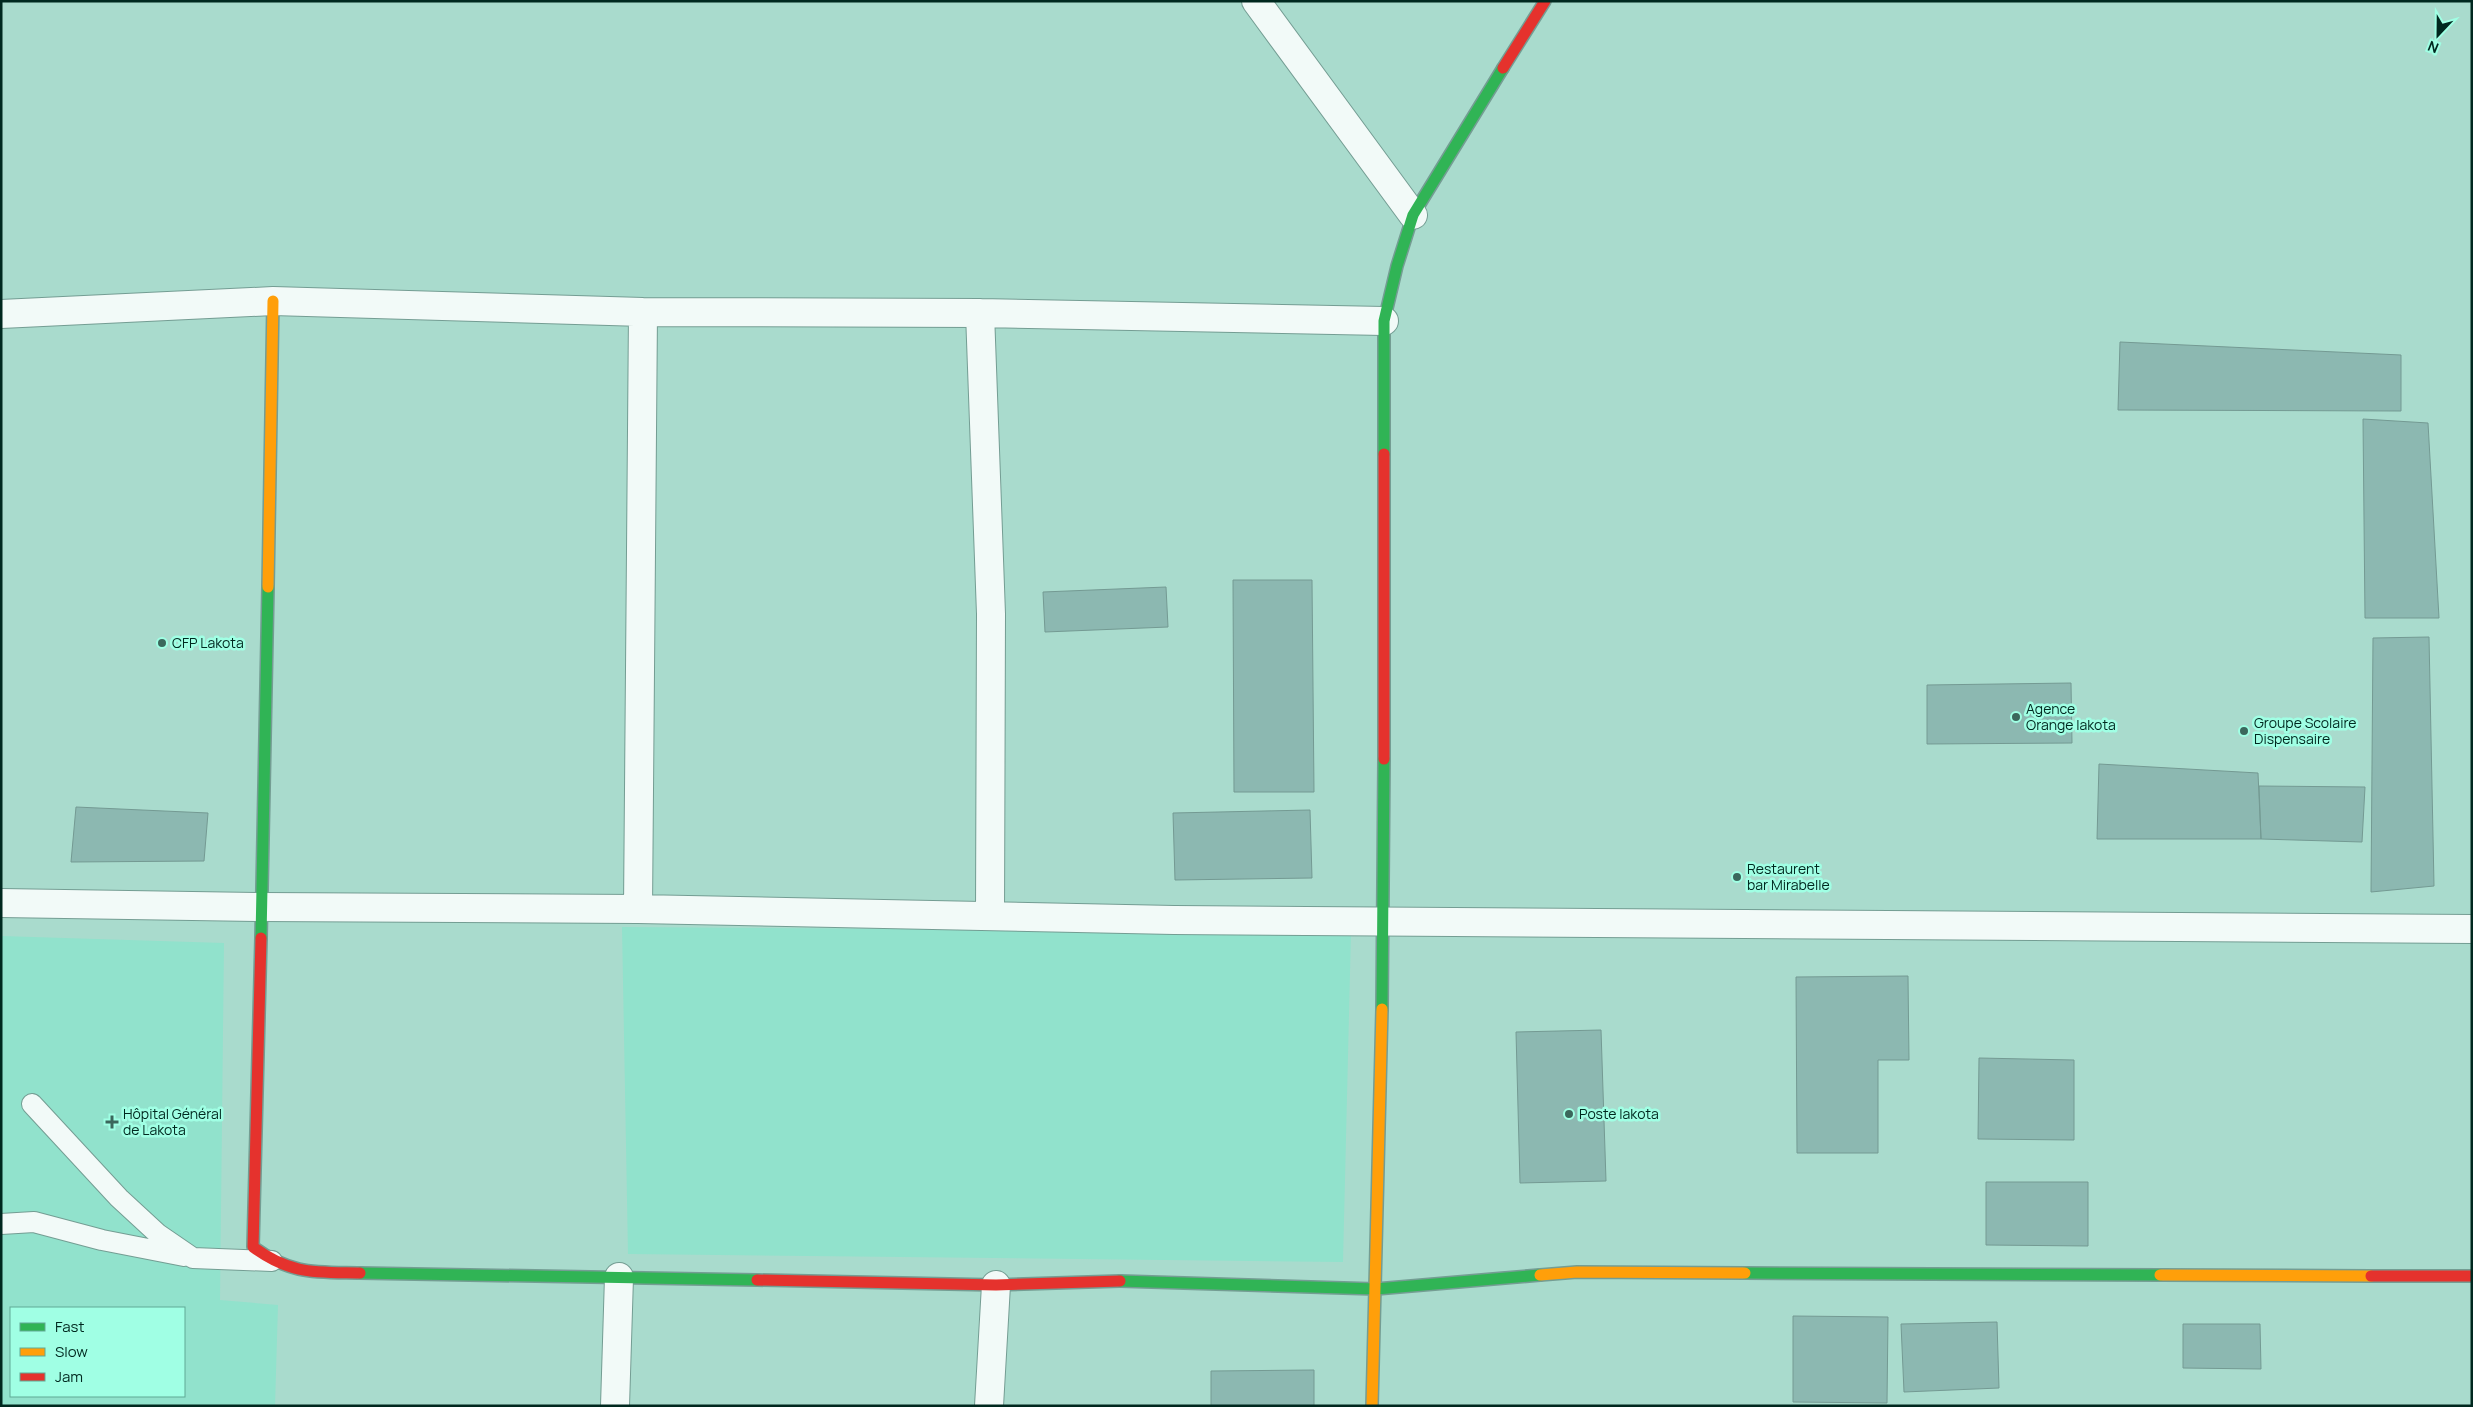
<svg xmlns="http://www.w3.org/2000/svg" width="2473" height="1407" viewBox="0 0 2473 1407" font-family="Manrope,sans-serif">
  <rect width="100%" height="100%" fill="#a9dbcd"/>
  <path fill="#91e2cc" fill-rule="evenodd" d="M 622,927 L 1351,932 L 1343,1262 L 628,1254 Z
    M 1,936 L 224,943 L 220,1300 L 278,1305 L 275,1406 L 1,1406 ZM 11,1308 L 184,1308 L 184,1396 L 11,1396 Z"/>
  <path fill="#8cb8b1" stroke="#749a93" d="M 2120,342 L 2401,355 L 2401,411 L 2118,410 Z
    M 2363,419 L 2428,423 L 2439,618 L 2365,618 Z
    M 1233,580 L 1312,580 L 1314,792 L 1234,792 Z
    M 1166,587 L 1168,627 L 1045,632 L 1043,592 Z
    M 2429,637 L 2434,886 L 2371,892 L 2373,638 Z
    M 2071,683 L 2072,743 L 1927,744 L 1927,685 Z
    M 2099,764 L 2258,773 L 2261,839 L 2097,839 Z
    M 2259,786 L 2365,787 L 2362,842 L 2261,839 Z
    M 76,807 L 208,813 L 204,861 L 71,862 Z
    M 1310,810 L 1312,878 L 1175,880 L 1173,813 Z
    M 1908,976 L 1909,1060 L 1878,1060 L 1878,1153 L 1797,1153 L 1796,977 Z
    M 1601,1030 L 1606,1181 L 1520,1183 L 1516,1032 Z
    M 1979,1058 L 2074,1060 L 2074,1140 L 1978,1139 Z
    M 1986,1182 L 2088,1182 L 2088,1246 L 1986,1245 Z
    M 1793,1316 L 1888,1317 L 1887,1403 L 1793,1402 Z
    M 1997,1322 L 1999,1388 L 1904,1392 L 1901,1324 Z
    M 2183,1324 L 2260,1324 L 2261,1369 L 2183,1368 Z
    M 1314,1370 L 1314,1406 L 1211,1406 L 1211,1371 Z"/>
  <g fill="none" stroke-linecap="round" stroke-linejoin="round">
    <g stroke="#749d93" stroke-width="22">
      <path id="lane" d="M 32,1104 L 119,1198 L 158,1234 L 193,1258 L 272,1261
        M 1,1224 L 34,1222 L 102,1240 L 184,1256"/>
    </g>
    <g stroke="#749d93" stroke-width="30">
      <path id="street" d="M 1256,1 L 1413,215
        M 980,313 L 991,614 L 990,916
        M 1,314 L 273,301 L 643,312 L 980,313 L 1384,321
        M 1,903 L 261,907 L 638,909 L 1174,920 L 2472,929
        M 638,909 L 643,312
        M 615,1406 L 619,1277
        M 989,1406 L 996,1285"/>
    </g>
    <g stroke="#749d93" stroke-width="14">
      <path id="fast" d="M 1384,454 L 1384,321 L 1397,266 L 1413,215 L 1503,68
        M 261,938 L 268,587
        M 1382,1009 L 1384,759
        M 360,1273 L 757,1280
        M 1745,1273 L 2160,1275
        M 1120,1281 L 1376,1289 L 1540,1275"/>
    </g>
    <g stroke="#749d93" stroke-width="14">
      <path id="slow" d="M 268,587 L 273,301
        M 1540,1275 L 1577,1272 L 1745,1273
        M 2160,1275 L 2371,1276
        M 1372,1406 L 1382,1009"/>
    </g>
    <g stroke="#749d93" stroke-width="14">
      <path id="jam" d="M 1503,68 L 1545,1
        M 1384,454 L 1384,759
        M 261,938 L 253,1247 C 291,1275 316,1272 360,1273
        M 2371,1276 L 2472,1276
        M 757,1280 L 996,1285 L 1120,1281"/>
    </g>
    <use href="#lane" stroke="#f2faf8" stroke-width="20"/>
    <use href="#street" stroke="#f2faf8" stroke-width="28"/>
    <use href="#fast" stroke="#30b455" stroke-width="11"/>
    <use href="#slow" stroke="#ff9f0a" stroke-width="11"/>
    <use href="#jam" stroke="#e5322d" stroke-width="11"/>
  </g>
  <g fill="#3b675c" stroke="#a0ffe4" stroke-width="2">
    <circle cx="162" cy="643" r="5"/>
    <circle cx="2016" cy="717" r="5"/>
    <circle cx="2244" cy="731" r="5"/>
    <circle cx="1737" cy="877" r="5"/>
    <circle cx="1569" cy="1114" r="5"/>
    <path d="M109.5 1114.5h5v5h5v5h-5v5h-5v-5h-5v-5h5z"/>
  </g>
  <g text-anchor="middle" stroke-width="5" stroke-linejoin="round" paint-order="stroke">
    <g font-size="14" fill="#00281f" stroke="#a0ffe4" text-anchor="start">
      <text x="172" y="648">CFP Lakota</text>
      <text x="2026" y="714">Agence<tspan x="2026" dy="16">Orange lakota</tspan></text>
      <text x="2254" y="728">Groupe Scolaire<tspan x="2254" dy="16">Dispensaire</tspan></text>
      <text x="1747" y="874">Restaurent<tspan x="1747" dy="16">bar Mirabelle</tspan></text>
      <text x="123" y="1119">Hôpital Général<tspan x="123" dy="16">de Lakota</tspan></text>
      <text x="1579" y="1119">Poste lakota</text>
    </g>
  </g>
  <rect width="2473" height="1407" fill="none" stroke="#00281f" stroke-width="5"/>
  <rect x="10" y="1307" width="175" height="90" fill="#a0ffe4" stroke="#60a995"/>
  <rect x="20" y="1323" width="25" height="8" fill="#30b455" stroke="#60a995"/>
  <text x="55" y="1332" font-size="15" fill="#00281f">Fast</text>
  <rect x="20" y="1348" width="25" height="8" fill="#ff9f0a" stroke="#60a995"/>
  <text x="55" y="1357" font-size="15" fill="#00281f">Slow</text>
  <rect x="20" y="1373" width="25" height="8" fill="#e5322d" stroke="#60a995"/>
  <text x="55" y="1382" font-size="15" fill="#00281f">Jam</text>
  <g transform="translate(2438 35) rotate(202)" stroke="#a0ffe4" stroke-width="4" paint-order="stroke">
  <path d="M0-4L9 19L0 12L-9 19Z" fill="#00281f"/>
  <text y="-8" font-size="14" font-weight="bold" text-anchor="middle" fill="#00281f">N</text>
  </g>
</svg>
